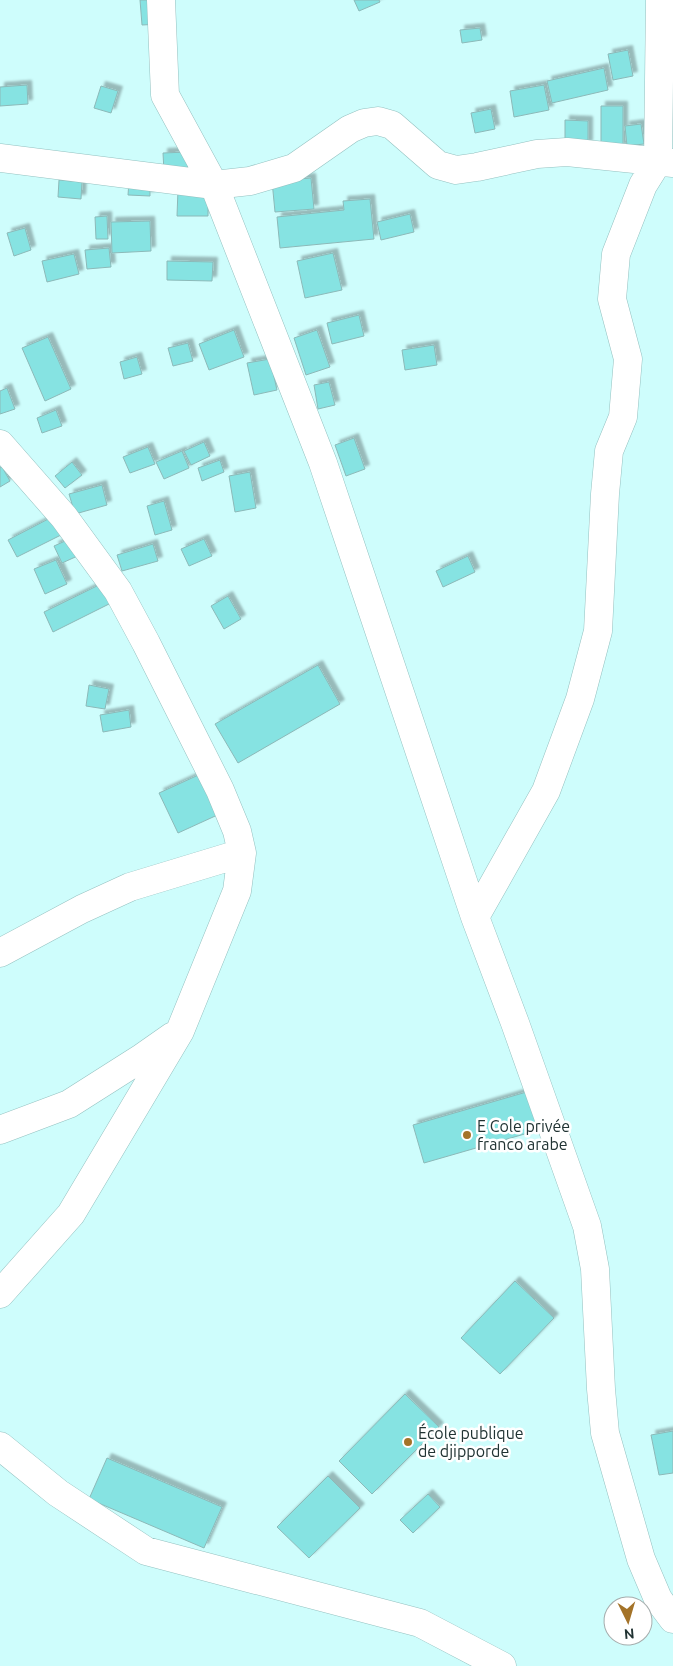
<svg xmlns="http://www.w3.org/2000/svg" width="673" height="1666" viewBox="0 0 673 1666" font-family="Ubuntu,sans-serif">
  <defs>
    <filter id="shadow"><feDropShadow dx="4.5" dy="-4.5" stdDeviation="1" flood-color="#0004"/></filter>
  </defs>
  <rect width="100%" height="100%" fill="#cefdfc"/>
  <path fill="#86e3e2" stroke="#8cb9b8" filter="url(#shadow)" d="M 140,0 L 159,0 L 161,24 L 142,25 Z
    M 354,0 L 379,0 L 380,2 L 359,11 Z
    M 480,28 L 482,40 L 462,43 L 460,30 Z
    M 628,50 L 633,76 L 613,80 L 608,54 Z
    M 604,68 L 608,90 L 552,103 L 547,81 Z
    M 27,85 L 28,104 L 0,106 L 0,87 Z
    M 544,85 L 549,110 L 514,117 L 510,91 Z
    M 101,86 L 118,91 L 111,113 L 94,108 Z
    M 601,106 L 623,106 L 623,148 L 601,148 Z
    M 491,109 L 495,129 L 475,133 L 471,113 Z
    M 565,120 L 588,121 L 588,145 L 565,145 Z
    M 641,124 L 644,144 L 627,146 L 625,126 Z
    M 187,152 L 188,171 L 164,172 L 163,153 Z
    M 311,178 L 314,209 L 275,212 L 272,181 Z
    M 59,180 L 82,182 L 81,199 L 58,197 Z
    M 129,181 L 150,182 L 150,196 L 128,195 Z
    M 178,189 L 208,190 L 208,216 L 177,216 Z
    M 370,199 L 374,239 L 280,248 L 277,217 L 344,210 L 343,201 Z
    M 410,214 L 414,232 L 381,240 L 377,222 Z
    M 107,216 L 108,239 L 96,239 L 95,217 Z
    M 150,221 L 151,251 L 112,253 L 111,222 Z
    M 25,228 L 31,250 L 14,256 L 7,233 Z
    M 109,248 L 111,267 L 87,269 L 85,250 Z
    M 333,253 L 342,290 L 305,298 L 297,261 Z
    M 74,254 L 79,274 L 47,282 L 42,261 Z
    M 167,261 L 213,262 L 212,281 L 167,280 Z
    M 359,315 L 364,336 L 332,344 L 327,323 Z
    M 234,330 L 244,357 L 209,370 L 199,344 Z
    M 317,330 L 330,367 L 306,375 L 294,338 Z
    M 48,337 L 71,389 L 45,401 L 22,348 Z
    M 188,343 L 193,361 L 173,366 L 168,348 Z
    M 434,345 L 437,365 L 405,370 L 402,350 Z
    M 137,357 L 142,374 L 124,379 L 120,362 Z
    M 270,359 L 277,390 L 254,395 L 247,363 Z
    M 329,382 L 335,405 L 318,409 L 314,385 Z
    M 7,388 L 15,409 L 0,414 L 0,391 Z
    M 56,410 L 62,426 L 42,433 L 37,418 Z
    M 354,438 L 365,469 L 346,476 L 335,445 Z
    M 204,442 L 210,456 L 191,465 L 184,451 Z
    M 148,447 L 155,464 L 130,473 L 123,457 Z
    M 182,451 L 189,468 L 164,479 L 156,462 Z
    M 220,460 L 224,472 L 202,481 L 198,468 Z
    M 72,462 L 82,475 L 65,488 L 55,476 Z
    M 0,467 L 2,467 L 10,481 L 0,487 Z
    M 250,472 L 256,508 L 235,512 L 229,476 Z
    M 102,485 L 107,505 L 75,514 L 69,494 Z
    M 164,501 L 172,530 L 155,535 L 147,506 Z
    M 54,516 L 63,534 L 17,557 L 8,540 Z
    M 74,537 L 82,554 L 62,563 L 54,546 Z
    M 204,539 L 212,556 L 189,566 L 181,549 Z
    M 153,544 L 158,561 L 122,571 L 117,555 Z
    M 468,556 L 475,572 L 443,587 L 436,571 Z
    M 56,560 L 67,584 L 45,594 L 34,569 Z
    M 105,582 L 115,601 L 53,632 L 44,612 Z
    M 228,596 L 241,619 L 224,629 L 211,606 Z
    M 318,665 L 340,704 L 238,763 L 215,724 Z
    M 89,685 L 109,689 L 105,709 L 86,706 Z
    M 129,710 L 131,727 L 103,732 L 100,715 Z
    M 205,772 L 224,812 L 178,833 L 159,793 Z
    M 530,1091 L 542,1129 L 424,1163 L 413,1125 Z
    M 515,1281 L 554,1318 L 500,1374 L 461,1338 Z
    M 405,1394 L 439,1427 L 372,1494 L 339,1461 Z
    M 673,1431 L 673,1473 L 659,1475 L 651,1435 Z
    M 107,1458 L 222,1507 L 204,1548 L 89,1499 Z
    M 328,1476 L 360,1508 L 309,1558 L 277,1527 Z
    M 428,1494 L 440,1507 L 413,1533 L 400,1520 Z"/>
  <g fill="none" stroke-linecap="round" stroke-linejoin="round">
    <g stroke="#94c1c0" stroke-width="29">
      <path id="minor" d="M 161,0 L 165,95 L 214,185 L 323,463 L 475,917 L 515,1023 L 587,1226 L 595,1269 L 601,1389 L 605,1433 L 641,1559 L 658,1599 L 673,1619
        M 0,158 L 214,185 L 250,181 L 294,168 L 350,129 L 364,123 L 378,121 L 392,125 L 438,165 L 456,170 L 477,167 L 537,154 L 567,152 L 673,163
        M 0,444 L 64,517 L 118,591 L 146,643 L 220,790 L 237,831 L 242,853 L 237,891 L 180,1031 L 71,1214 L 0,1294
        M 475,917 L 546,791 L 580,699 L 598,631 L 605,494 L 609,451 L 623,417 L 628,359 L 612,299 L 616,254 L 643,185 L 658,161 L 660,0
        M 0,953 L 82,909 L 130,887 L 242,853
        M 0,1130 L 69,1104 L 143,1057 L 173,1036
        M 0,1446 L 58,1493 L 146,1551 L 420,1623 L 502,1666"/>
    </g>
    <use href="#minor" stroke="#fff" stroke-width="28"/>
  </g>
  <g fill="#a47329" stroke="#fff" stroke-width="2">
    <circle cx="467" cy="1135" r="5"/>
    <circle cx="408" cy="1442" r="5"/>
  </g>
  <g text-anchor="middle" stroke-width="5" stroke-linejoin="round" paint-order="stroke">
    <g font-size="16" fill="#213333" stroke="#fff" text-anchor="start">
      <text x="477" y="1132">E Cole privée<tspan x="477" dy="18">franco arabe</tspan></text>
      <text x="418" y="1439">École publique<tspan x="418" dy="18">de djipporde</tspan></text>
    </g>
  </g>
  <g transform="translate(628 1621) rotate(175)"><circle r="24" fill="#ffffff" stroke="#a6adad"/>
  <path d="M0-4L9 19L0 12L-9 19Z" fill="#a47329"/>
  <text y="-8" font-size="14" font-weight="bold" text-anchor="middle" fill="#213333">N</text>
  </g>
</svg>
